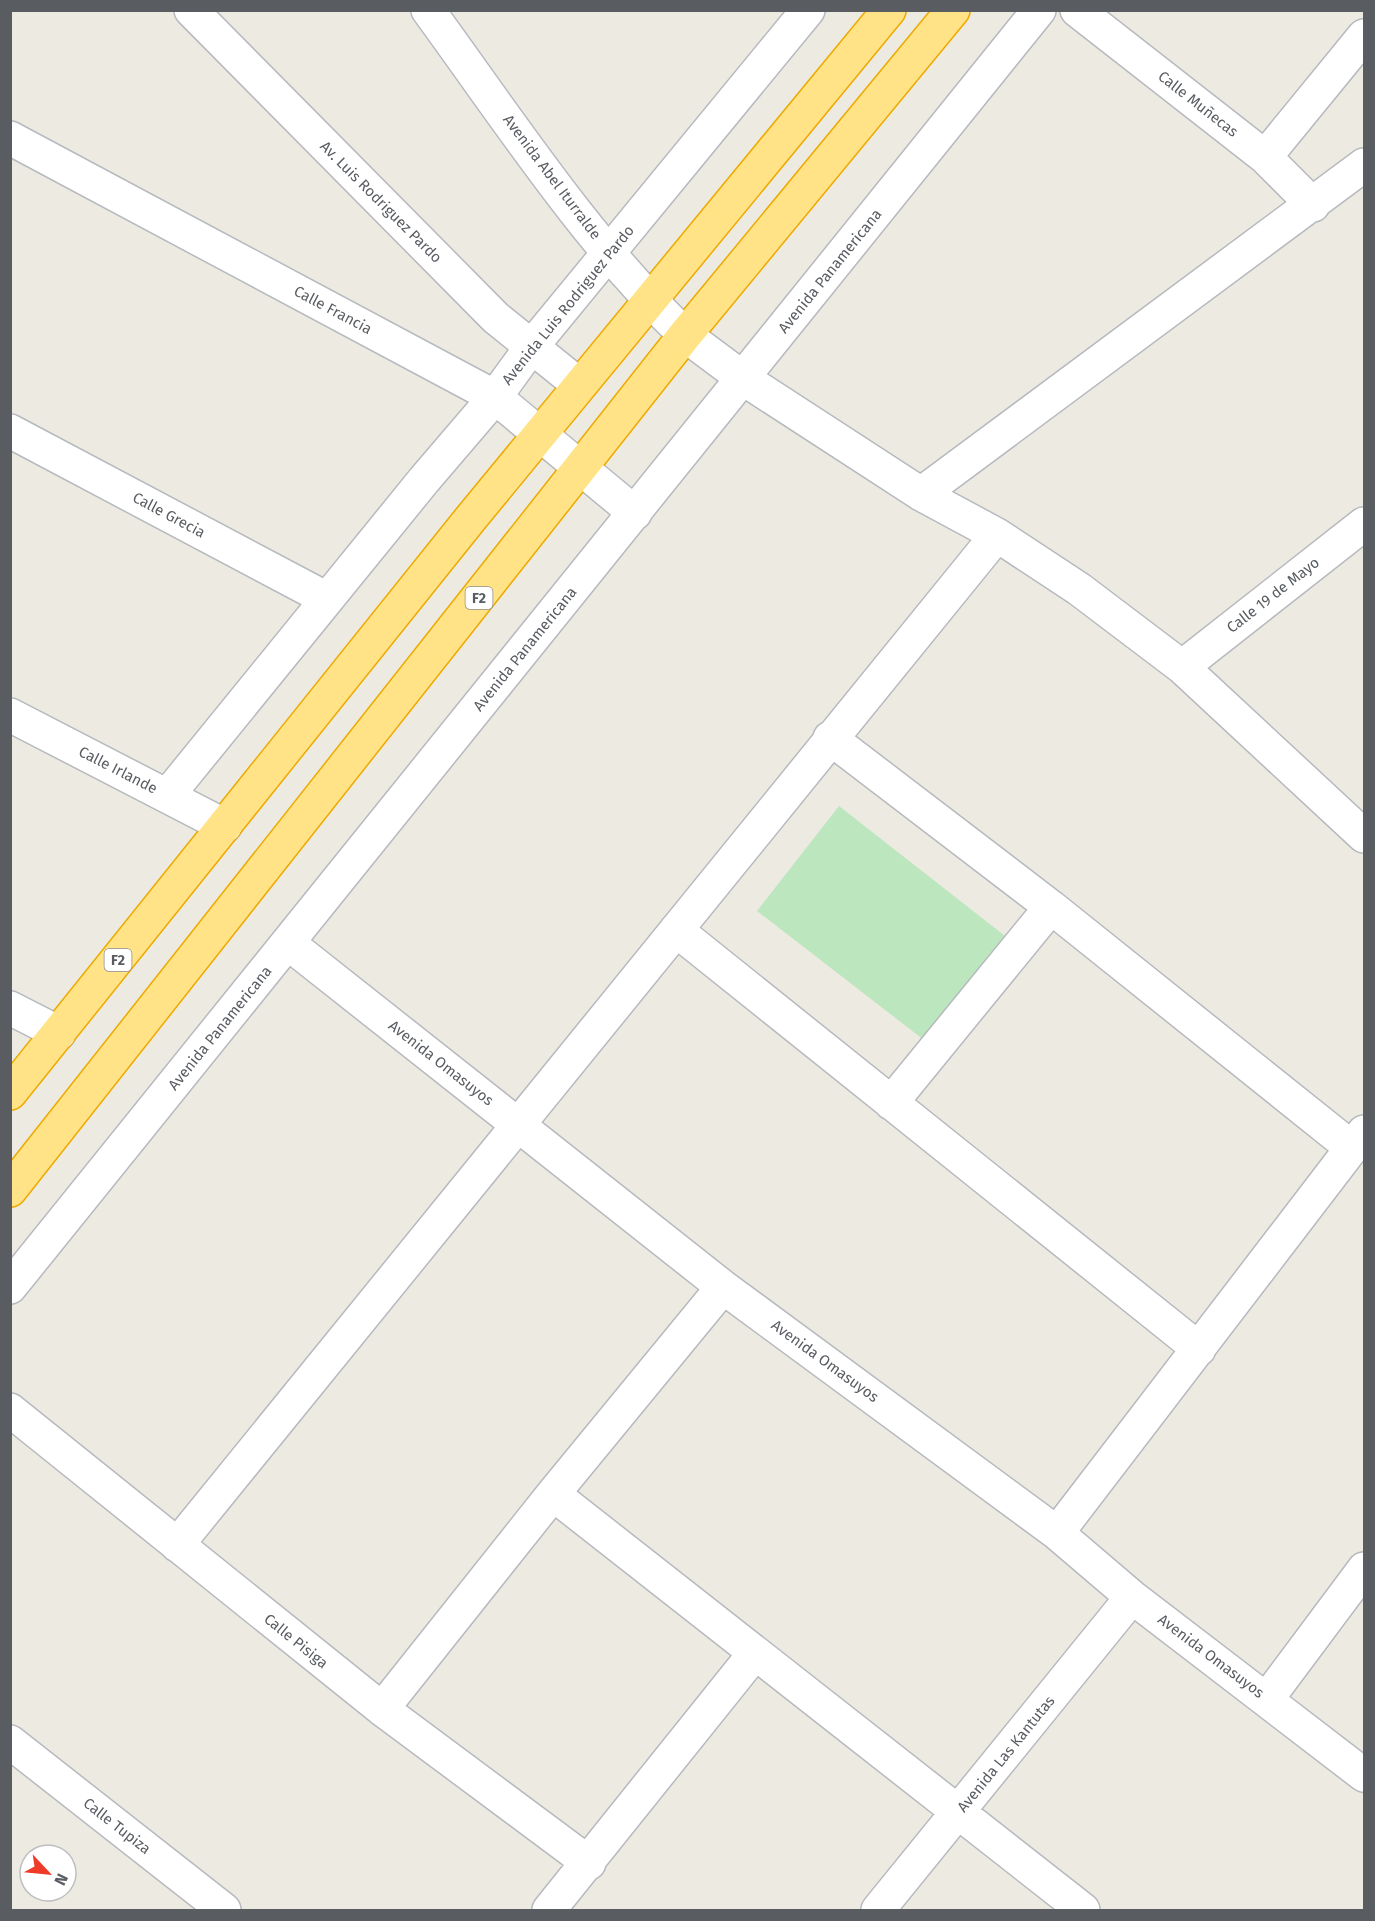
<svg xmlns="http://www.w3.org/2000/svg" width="1375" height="1921" viewBox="0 0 1375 1921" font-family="'Fira Sans',sans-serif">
  <rect width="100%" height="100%" fill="#edebe1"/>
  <path fill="#bce6bd" d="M 839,806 L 1005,936 L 924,1040 L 757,911 Z"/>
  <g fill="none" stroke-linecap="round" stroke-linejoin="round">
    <g stroke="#b6b9be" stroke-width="36">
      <path id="street" d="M 191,10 L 496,318 L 578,384
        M 1077,10 L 1265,157 L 1313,205
        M 10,138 L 495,397 L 635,513
        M 1265,157 L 1364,36
        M 685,335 L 744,379 L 921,494 L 997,535 L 1079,589 L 1182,667 L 1364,836
        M 10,431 L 327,599
        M 921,494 L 1364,165
        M 1182,667 L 1364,524
        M 10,715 L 225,826
        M 830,738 L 1051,907 L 1352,1148
        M 168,795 L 424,480 L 495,397 L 532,346 L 808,10
        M 676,930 L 1199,1349
        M 288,943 L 723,1287 L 1057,1533 L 1132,1597 L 1364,1775
        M 10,1008 L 59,1033
        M 891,1103 L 1051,907
        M 10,1287 L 1039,10
        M 10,1410 L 382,1709 L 589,1863
        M 553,1494 L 1083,1910
        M 1057,1533 L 1364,1132
        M 177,1545 L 997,535
        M 1267,1699 L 1364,1569
        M 382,1709 L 553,1494 L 723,1287
        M 10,1742 L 224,1910
        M 549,1910 L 755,1653
        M 878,1910 L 1132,1597"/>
    </g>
    <g stroke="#b7bac0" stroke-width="36">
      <path id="secondary" d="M 428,10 C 509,121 586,240 685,335"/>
    </g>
    <g stroke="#eea900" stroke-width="36">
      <path id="highway" d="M 10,1093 L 471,518 L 889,10
        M 10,1190 L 685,335 L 953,10"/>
    </g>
    <use href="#street" stroke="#fff" stroke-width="33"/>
    <use href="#secondary" stroke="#fff" stroke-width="33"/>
    <use href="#highway" stroke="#ffe386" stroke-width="33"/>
  </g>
  <g text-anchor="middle" stroke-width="4.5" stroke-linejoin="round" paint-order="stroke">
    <g fill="#fff" stroke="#8b8e91" stroke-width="1.5">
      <rect x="465.5" y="587" width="27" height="22" rx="4.5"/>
      <rect x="104.5" y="949" width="27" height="22" rx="4.5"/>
    </g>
    <g font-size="14" font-weight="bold" fill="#595d62">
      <text x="479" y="603">F2</text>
      <text x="118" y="965">F2</text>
    </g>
    <g font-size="15" fill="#595d62" stroke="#fff">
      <text transform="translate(1198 104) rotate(38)" y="5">Calle Muñecas</text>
      <text transform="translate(552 177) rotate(53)" y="5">Avenida Abel Iturralde</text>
      <text transform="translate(381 202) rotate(45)" y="5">Av. Luis Rodriguez Pardo</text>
      <text transform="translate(830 271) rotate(-51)" y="5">Avenida Panamericana</text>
      <text transform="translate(568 305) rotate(-51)" y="5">Avenida Luis Rodriguez Pardo</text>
      <text transform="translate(333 310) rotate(28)" y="5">Calle Francia</text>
      <text transform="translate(169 515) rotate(28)" y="5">Calle Grecia</text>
      <text transform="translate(1273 595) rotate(-38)" y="5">Calle 19 de Mayo</text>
      <text transform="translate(525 649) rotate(-51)" y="5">Avenida Panamericana</text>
      <text transform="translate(118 770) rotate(27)" y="5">Calle Irlande</text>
      <text transform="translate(220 1028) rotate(-51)" y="5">Avenida Panamericana</text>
      <text transform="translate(441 1063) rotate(38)" y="5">Avenida Omasuyos</text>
      <text transform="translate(825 1361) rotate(36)" y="5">Avenida Omasuyos</text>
      <text transform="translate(296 1641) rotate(39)" y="5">Calle Pisiga</text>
      <text transform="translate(1211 1656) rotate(37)" y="5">Avenida Omasuyos</text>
      <text transform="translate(1006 1754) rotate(-51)" y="5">Avenida Las Kantutas</text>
      <text transform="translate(117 1826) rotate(38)" y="5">Calle Tupiza</text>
    </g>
  </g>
  <rect width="1375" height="1921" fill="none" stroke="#595d62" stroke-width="24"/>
  <g transform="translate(48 1873) rotate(116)"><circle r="28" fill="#ffffff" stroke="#bdbec0" stroke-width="1.5"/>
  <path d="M0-4.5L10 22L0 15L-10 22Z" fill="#ee3a26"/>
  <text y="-9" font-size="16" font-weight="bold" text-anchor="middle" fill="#595d62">N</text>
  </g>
</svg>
